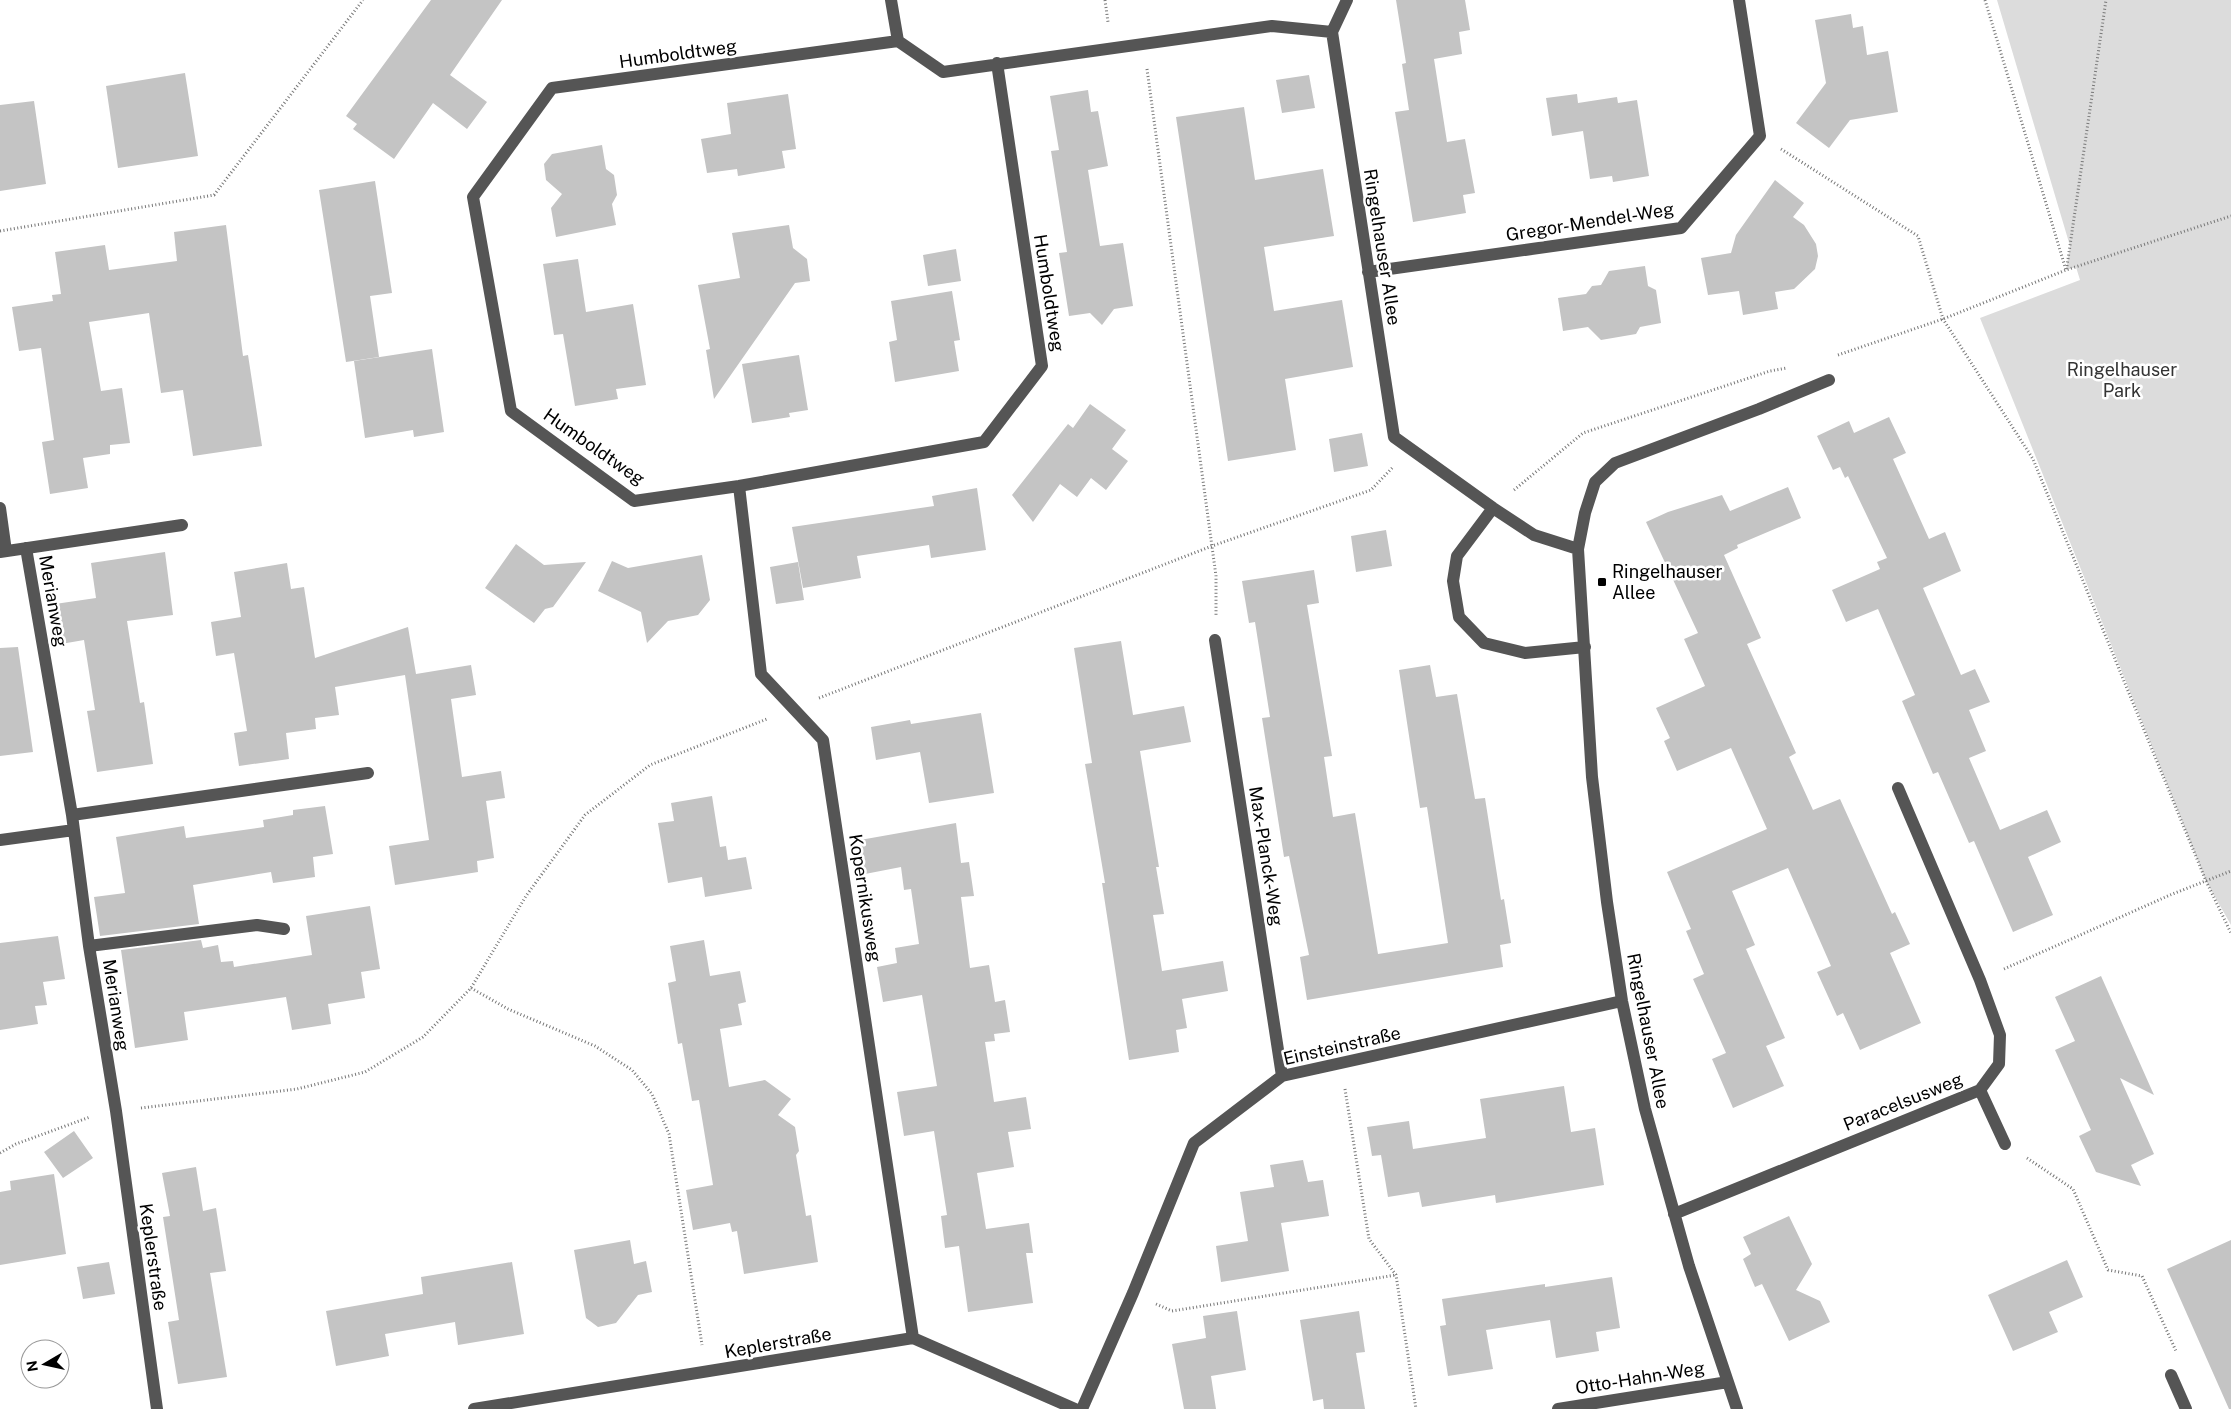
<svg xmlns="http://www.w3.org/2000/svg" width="2231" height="1409" viewBox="0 0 2231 1409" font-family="'Public Sans',sans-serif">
  <rect width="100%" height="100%" fill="#fff"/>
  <path fill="#dcdcdc" d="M 1997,0 L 2231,0 L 2231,925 L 2206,881 L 1980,318 L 2080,280 L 2076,267 L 2066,270 L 2070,246 Z"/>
  <path fill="#c4c4c4" d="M 431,0 L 502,0 L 450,75 L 487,102 L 467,129 L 433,103 L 394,159 L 353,129 L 357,124 L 346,116 Z
    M 1396,0 L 1465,0 L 1470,30 L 1459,32 L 1462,54 L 1434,59 L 1447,142 L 1465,139 L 1475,193 L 1463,195 L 1466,213 L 1413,222 L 1395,112 L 1409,110 L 1402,64 L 1406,63 Z
    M 1851,14 L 1853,28 L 1863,26 L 1867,55 L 1888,51 L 1898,112 L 1850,120 L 1829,148 L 1796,123 L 1826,83 L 1815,20 Z
    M 185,73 L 198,156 L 118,168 L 106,86 Z
    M 1309,75 L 1315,108 L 1282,113 L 1276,80 Z
    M 1088,90 L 1091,112 L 1098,111 L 1108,166 L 1088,170 L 1100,246 L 1123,243 L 1133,306 L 1114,309 L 1102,325 L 1090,313 L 1069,316 L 1059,253 L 1067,252 L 1051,151 L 1059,150 L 1050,96 Z
    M 788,94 L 796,149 L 782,151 L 785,168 L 738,176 L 737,169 L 707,173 L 701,139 L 731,134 L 727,103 Z
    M 1577,94 L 1578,103 L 1617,97 L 1618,103 L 1637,100 L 1649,176 L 1613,182 L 1612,176 L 1590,179 L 1583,131 L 1552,136 L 1546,98 Z
    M 34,101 L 46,184 L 0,191 L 0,105 Z
    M 1244,107 L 1255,180 L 1323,169 L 1334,236 L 1264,247 L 1274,311 L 1342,300 L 1353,367 L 1285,379 L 1296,450 L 1228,461 L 1176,117 Z
    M 602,145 L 606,169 L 614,175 L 617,195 L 612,204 L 616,225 L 556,237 L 551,208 L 562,194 L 546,180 L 544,164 L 552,154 Z
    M 1775,180 L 1804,203 L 1793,217 L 1804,225 L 1816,244 L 1818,256 L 1815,269 L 1794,289 L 1775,292 L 1778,309 L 1743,315 L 1739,291 L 1708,295 L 1701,258 L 1731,253 L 1736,235 Z
    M 375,181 L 392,293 L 370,296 L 379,357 L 346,362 L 319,190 Z
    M 226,225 L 243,356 L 248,355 L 262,446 L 193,456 L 183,390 L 161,393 L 149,313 L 89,322 L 101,391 L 122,388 L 130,443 L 110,445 L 110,454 L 83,458 L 88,488 L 50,494 L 42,442 L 54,440 L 41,348 L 19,351 L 12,307 L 53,301 L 52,295 L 61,294 L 55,252 L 105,245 L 109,270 L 177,261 L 174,232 Z
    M 789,225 L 793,248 L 807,259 L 810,281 L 795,283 L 714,399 L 706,350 L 710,349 L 698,285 L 740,278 L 732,233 Z
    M 956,249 L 961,281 L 928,286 L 923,255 Z
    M 578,259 L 586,312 L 633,304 L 646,385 L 616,389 L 618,399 L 575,406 L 563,334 L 554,335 L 543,264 Z
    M 1645,266 L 1648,286 L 1656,290 L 1661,323 L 1640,327 L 1636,334 L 1601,340 L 1588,327 L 1563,331 L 1558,298 L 1586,294 L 1592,286 L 1601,285 L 1609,271 Z
    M 952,291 L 960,340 L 954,341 L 959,371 L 895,382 L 889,342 L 897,340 L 891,301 Z
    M 432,349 L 444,432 L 414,437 L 413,430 L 365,438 L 354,361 Z
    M 799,355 L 808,410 L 789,413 L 790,417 L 752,423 L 742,364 Z
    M 1090,404 L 1126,430 L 1112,449 L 1128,461 L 1106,490 L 1091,478 L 1077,497 L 1060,484 L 1033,522 L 1012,495 L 1068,424 L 1073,428 Z
    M 1889,417 L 1906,453 L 1893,459 L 1929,539 L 1945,532 L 1961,571 L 1923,588 L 1961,675 L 1975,669 L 1990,702 L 1969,710 L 1986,751 L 1969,758 L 2000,830 L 2047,810 L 2061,842 L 2028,857 L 2053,915 L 2013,932 L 1974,841 L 1969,843 L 1938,772 L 1933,774 L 1902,701 L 1915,695 L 1878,609 L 1846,622 L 1832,590 L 1880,569 L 1877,562 L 1887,558 L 1848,476 L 1845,478 L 1840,467 L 1833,470 L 1817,436 L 1849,421 L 1854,433 Z
    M 1362,433 L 1368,466 L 1334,472 L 1329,439 Z
    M 1788,487 L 1801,518 L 1737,545 L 1738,548 L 1724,555 L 1761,638 L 1747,644 L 1796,753 L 1789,757 L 1813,810 L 1840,799 L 1892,914 L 1895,912 L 1910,944 L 1890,953 L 1921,1023 L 1860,1050 L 1843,1013 L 1837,1016 L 1817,972 L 1831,966 L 1788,868 L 1732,891 L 1755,945 L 1746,949 L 1785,1038 L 1766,1046 L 1784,1086 L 1733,1108 L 1712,1059 L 1726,1053 L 1693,979 L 1704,974 L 1686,931 L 1691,929 L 1667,872 L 1767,829 L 1731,748 L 1677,771 L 1664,741 L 1670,738 L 1656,708 L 1705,686 L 1684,639 L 1698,633 L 1646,522 L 1668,512 L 1722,495 L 1730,511 Z
    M 977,488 L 986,550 L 931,558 L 929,545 L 857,556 L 861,578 L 803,588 L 792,527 L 934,506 L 932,496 Z
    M 1386,530 L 1392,566 L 1356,572 L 1351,536 Z
    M 516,544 L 544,565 L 586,562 L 553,607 L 545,609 L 534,623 L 485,588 Z
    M 165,552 L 173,615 L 127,621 L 140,703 L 144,702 L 153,764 L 97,772 L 87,711 L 95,710 L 84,640 L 61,644 L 55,604 L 96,598 L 91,563 Z
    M 702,555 L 710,600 L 698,615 L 668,621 L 647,643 L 641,612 L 598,591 L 612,561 L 628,568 Z
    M 798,562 L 804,600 L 776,604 L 770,567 Z
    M 287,563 L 291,589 L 304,587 L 315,658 L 408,627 L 416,674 L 471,665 L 476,695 L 451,699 L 462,777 L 501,771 L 505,798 L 486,801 L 494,858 L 477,861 L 478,872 L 395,885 L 389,846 L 429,840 L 405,675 L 335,687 L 339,715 L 315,718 L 316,729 L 286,733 L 289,759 L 239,766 L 234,733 L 247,731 L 234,653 L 216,656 L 211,622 L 241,617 L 234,572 Z
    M 1314,570 L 1319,603 L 1307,605 L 1332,756 L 1324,757 L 1333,817 L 1355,813 L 1378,954 L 1448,943 L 1427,807 L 1420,808 L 1399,670 L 1430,665 L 1436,697 L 1457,694 L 1475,799 L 1485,798 L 1501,900 L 1504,899 L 1511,943 L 1500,945 L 1503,967 L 1307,1000 L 1300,957 L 1309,955 L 1289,856 L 1284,857 L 1262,718 L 1270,717 L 1255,622 L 1249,623 L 1242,581 Z
    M 1121,641 L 1133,715 L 1184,706 L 1191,742 L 1140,751 L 1159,867 L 1156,867 L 1164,914 L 1153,915 L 1162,971 L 1223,961 L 1228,991 L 1182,999 L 1187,1028 L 1176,1030 L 1179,1052 L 1129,1060 L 1102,883 L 1105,883 L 1085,764 L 1092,763 L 1074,648 Z
    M 18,647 L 33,752 L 0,756 L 0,648 Z
    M 981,713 L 994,793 L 929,803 L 920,752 L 876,760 L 871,727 L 910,720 L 911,724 Z
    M 712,796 L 720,847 L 726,846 L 728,860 L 746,857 L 752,889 L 705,897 L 702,877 L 668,883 L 658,823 L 674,821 L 671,803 Z
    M 325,806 L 333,854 L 313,857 L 315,877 L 273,883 L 271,872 L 193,885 L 199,924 L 100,936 L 94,897 L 125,893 L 116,837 L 184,826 L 186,838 L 264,827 L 263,820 L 293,815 L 293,810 Z
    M 956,823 L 961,863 L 969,862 L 974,896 L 961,897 L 970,968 L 989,965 L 995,1002 L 1005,1000 L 1010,1032 L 994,1034 L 995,1041 L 985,1042 L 994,1102 L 1026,1097 L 1031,1129 L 1008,1132 L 1014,1167 L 977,1173 L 986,1229 L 1029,1223 L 1033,1253 L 1026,1253 L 1033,1303 L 968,1312 L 959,1246 L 945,1248 L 941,1216 L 947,1215 L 934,1131 L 904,1136 L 897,1092 L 937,1086 L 922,995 L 883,1002 L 877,967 L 897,963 L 895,948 L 919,944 L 911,889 L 904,890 L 901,867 L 865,874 L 860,840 Z
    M 370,906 L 380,969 L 361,972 L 365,998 L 328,1004 L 331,1024 L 292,1030 L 286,997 L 184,1012 L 188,1040 L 135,1048 L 121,950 L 201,940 L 203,948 L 218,945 L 221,962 L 233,961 L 234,967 L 312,955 L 306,916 Z
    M 58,936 L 65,979 L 43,982 L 47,1005 L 35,1006 L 38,1024 L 0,1030 L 0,943 Z
    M 704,940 L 710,976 L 740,971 L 746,1002 L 738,1004 L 742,1025 L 720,1029 L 729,1087 L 765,1080 L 791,1099 L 778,1115 L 795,1127 L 799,1151 L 796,1155 L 806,1216 L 811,1215 L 818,1262 L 744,1274 L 737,1231 L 732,1232 L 730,1223 L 693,1230 L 686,1190 L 713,1185 L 699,1100 L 692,1101 L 682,1043 L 678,1044 L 668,983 L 676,981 L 670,946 Z
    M 2101,976 L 2154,1095 L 2120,1078 L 2154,1154 L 2131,1165 L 2141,1186 L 2096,1172 L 2079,1136 L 2091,1130 L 2055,1050 L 2075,1041 L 2055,997 Z
    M 1564,1086 L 1571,1132 L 1595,1128 L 1604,1185 L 1496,1203 L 1495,1195 L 1422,1207 L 1419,1192 L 1388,1197 L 1381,1155 L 1372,1156 L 1367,1127 L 1409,1121 L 1413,1149 L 1486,1138 L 1480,1099 Z
    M 74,1131 L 93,1158 L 63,1178 L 44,1152 Z
    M 1303,1160 L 1308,1182 L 1323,1180 L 1329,1216 L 1281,1223 L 1289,1271 L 1221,1282 L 1216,1246 L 1248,1241 L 1240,1192 L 1274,1187 L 1270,1165 Z
    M 196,1167 L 203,1211 L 216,1208 L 226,1271 L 210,1273 L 227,1377 L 178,1384 L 168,1322 L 179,1320 L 163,1217 L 170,1216 L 162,1173 Z
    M 54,1174 L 66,1254 L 0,1265 L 0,1192 L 11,1190 L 10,1181 Z
    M 1789,1216 L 1812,1264 L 1796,1290 L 1820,1301 L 1830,1322 L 1789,1341 L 1762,1284 L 1755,1287 L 1743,1259 L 1751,1254 L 1743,1237 Z
    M 630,1240 L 634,1264 L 646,1261 L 652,1292 L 638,1295 L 616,1323 L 598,1327 L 586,1318 L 574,1250 Z
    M 2231,1240 L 2231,1409 L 2229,1409 L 2167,1269 Z
    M 2067,1260 L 2083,1297 L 2049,1312 L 2058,1332 L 2013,1351 L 1988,1295 Z
    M 109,1262 L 115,1294 L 83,1299 L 77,1267 Z
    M 512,1262 L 524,1334 L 458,1345 L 455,1322 L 385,1334 L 389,1356 L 336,1366 L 326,1311 L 423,1294 L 421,1277 Z
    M 1612,1277 L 1620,1328 L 1596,1332 L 1599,1351 L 1556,1358 L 1550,1320 L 1486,1330 L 1493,1369 L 1448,1376 L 1440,1326 L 1446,1325 L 1442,1299 L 1545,1284 L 1545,1287 Z
    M 1237,1311 L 1246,1370 L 1211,1376 L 1216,1409 L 1184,1409 L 1172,1344 L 1206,1338 L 1203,1316 Z
    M 1359,1311 L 1365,1352 L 1356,1353 L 1365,1409 L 1324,1409 L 1323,1399 L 1313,1401 L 1300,1320 Z"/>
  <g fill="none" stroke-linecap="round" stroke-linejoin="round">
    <path stroke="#777" stroke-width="3" stroke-dasharray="1 2.5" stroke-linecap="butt" d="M 1105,0 L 1108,22
      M 1985,0 L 2066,270
      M 1147,69 L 1216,576 L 1216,615
      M 1781,149 L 1918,236 L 1943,319 L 2033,459 L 2206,881 L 2231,933
      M 0,231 L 214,195 L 363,0
      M 2067,266 L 2106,0
      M 1838,355 L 1943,319 L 2066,270 L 2231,216
      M 1514,490 L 1583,433 L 1770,371 L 1787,368
      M 819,698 L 1212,546 L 1371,490 L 1393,467
      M 2004,969 L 2170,895 L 2231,871
      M 471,988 L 508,1009 L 595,1046 L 632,1070 L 652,1094 L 669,1134 L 702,1345
      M 1345,1089 L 1369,1239 L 1396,1275 L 1416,1409
      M 141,1108 L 297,1089 L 365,1072 L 423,1037 L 471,988 L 526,896 L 585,815 L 650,765 L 767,719
      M 0,1153 L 16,1144 L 90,1117
      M 2027,1158 L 2073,1189 L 2108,1270 L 2142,1276 L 2176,1351
      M 1156,1304 L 1172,1311 L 1396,1275"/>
    <path stroke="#555" stroke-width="12" d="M 891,0 L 898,41 L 943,72 L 1272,26 L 1332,32
      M 1347,0 L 1332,32 L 1394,437 L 1493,508 L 1534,535 L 1578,549
      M 898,41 L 552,88 L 473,197 L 511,411 L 634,501 L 739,486 L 984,442 L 1042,366 L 997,63
      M 1368,272 L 1681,228 L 1760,136 L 1739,0
      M 739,486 L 761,674 L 823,740 L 913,1338
      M 0,508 L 6,551
      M 1493,508 L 1457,556 L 1453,581 L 1459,617 L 1484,643 L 1525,653 L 1585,647
      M 26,548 L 72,815 L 89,946 L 116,1111 L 157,1409
      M 0,552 L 182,525
      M 1215,640 L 1282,1076
      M 72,815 L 368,773
      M 0,840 L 74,830
      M 89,946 L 257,925 L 284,929
      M 1980,1090 L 2005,1144
      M 1674,1214 L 1980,1090 L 1999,1064 L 2000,1035 L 1980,980 L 1898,788
      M 2171,1375 L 2186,1409
      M 474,1409 L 913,1338 L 1075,1409
      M 1082,1409 L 1133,1293 L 1194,1143 L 1282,1076 L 1622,1001
      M 1558,1409 L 1728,1382
      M 1737,1409 L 1689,1266 L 1645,1109 L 1622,1001 L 1607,902 L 1592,777 L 1578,549 L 1585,513 L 1595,482 L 1615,463 L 1759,409 L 1829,380"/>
  </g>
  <rect fill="#000" stroke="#fff" stroke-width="2" x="1597" y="577" width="10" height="10" rx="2.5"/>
  <g text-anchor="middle" stroke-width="5" stroke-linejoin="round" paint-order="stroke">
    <g font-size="18" fill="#000" stroke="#fff">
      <text transform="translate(678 54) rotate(-8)" y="6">Humboldtweg</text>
      <text transform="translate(1590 222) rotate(-9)" y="6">Gregor-Mendel-Weg</text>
      <text transform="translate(1382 247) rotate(81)" y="6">Ringelhauser Allee</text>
      <text transform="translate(1049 293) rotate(81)" y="6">Humboldtweg</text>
      <text transform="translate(594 447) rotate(35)" y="6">Humboldtweg</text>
      <text transform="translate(53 601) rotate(80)" y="6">Merianweg</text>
      <text transform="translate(1266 856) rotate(81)" y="6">Max-Planck-Weg</text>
      <text transform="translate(865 898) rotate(81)" y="6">Kopernikusweg</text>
      <text transform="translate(116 1005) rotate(81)" y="6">Merianweg</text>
      <text transform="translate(1648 1031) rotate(79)" y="6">Ringelhauser Allee</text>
      <text transform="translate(1342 1046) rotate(-13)" y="6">Einsteinstraße</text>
      <text transform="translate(1903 1102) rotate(-22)" y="6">Paracelsusweg</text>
      <text transform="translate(153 1257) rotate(82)" y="6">Keplerstraße</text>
      <text transform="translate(778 1343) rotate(-10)" y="6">Keplerstraße</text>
      <text transform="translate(1640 1378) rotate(-9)" y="6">Otto-Hahn-Weg</text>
    </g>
    <g font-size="18" fill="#333" stroke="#fff">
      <text x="2122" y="376">Ringelhauser<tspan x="2122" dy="21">Park</tspan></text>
    </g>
    <g font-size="18" fill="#000" stroke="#fff" text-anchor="start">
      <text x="1612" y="578">Ringelhauser<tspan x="1612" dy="21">Allee</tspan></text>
    </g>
  </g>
  <g transform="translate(45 1364) rotate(261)"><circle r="24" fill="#ffffff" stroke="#999999"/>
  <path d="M0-4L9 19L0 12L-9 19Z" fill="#000000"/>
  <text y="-8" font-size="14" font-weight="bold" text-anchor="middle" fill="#000000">N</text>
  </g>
</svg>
